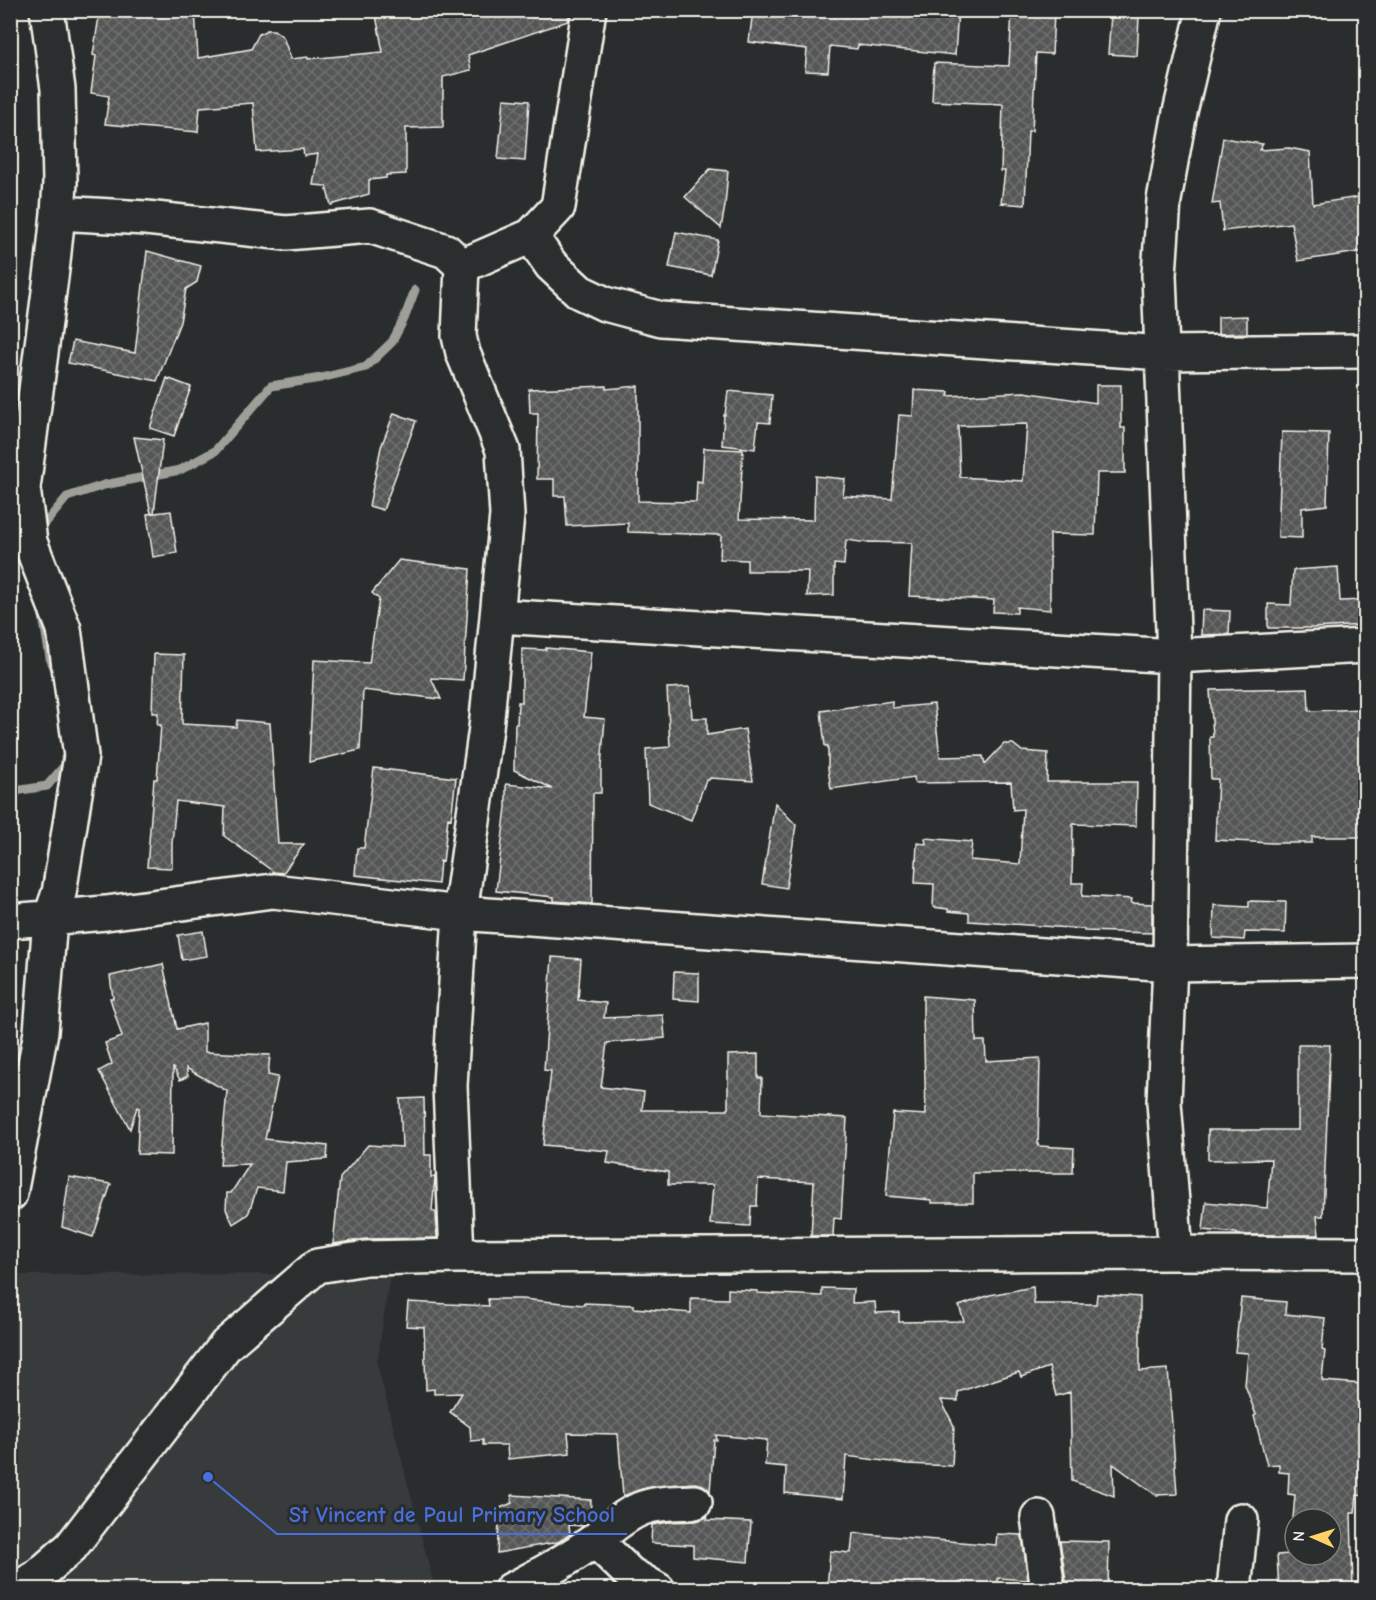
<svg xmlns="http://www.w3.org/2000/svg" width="1376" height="1600" viewBox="0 0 1376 1600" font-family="'Comic Neue',sans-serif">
  <defs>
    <pattern id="building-cross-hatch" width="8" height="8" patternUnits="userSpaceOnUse" patternTransform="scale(1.5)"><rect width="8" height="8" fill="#555756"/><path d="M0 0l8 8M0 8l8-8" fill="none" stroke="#6e706e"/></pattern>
  </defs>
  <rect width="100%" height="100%" fill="#2a2d2e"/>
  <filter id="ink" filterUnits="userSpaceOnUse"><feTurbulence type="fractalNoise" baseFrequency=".0167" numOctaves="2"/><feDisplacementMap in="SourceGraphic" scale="12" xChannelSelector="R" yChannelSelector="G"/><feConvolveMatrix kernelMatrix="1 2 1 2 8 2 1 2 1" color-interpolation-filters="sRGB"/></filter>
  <g filter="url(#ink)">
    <path fill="#373a3a" d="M 390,1274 L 377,1364 L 435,1589 L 11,1589 L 10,1275 Z"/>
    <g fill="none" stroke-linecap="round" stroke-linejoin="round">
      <path stroke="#9f9f9a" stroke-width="9" d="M 38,532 L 67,497 L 104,485 L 180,470 L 215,451 L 271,386 L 321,378 L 366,367 L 392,342 L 404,319 L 415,290
        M 43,616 L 50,658 L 56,672
        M 10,790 L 15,791 L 47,786 L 65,765 L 65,758"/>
    </g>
    <path fill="url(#building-cross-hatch)" stroke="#f4f1e8" stroke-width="1.5" fill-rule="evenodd" d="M 100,10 L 195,10 L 198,58 L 251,49 L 259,34 L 267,30 L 274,30 L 283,37 L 291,59 L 308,57 L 308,59 L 383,52 L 375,10 L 570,10 L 568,21 L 468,55 L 471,70 L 443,77 L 443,127 L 406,128 L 406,174 L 386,175 L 386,178 L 369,180 L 369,194 L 331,205 L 326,186 L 313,185 L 318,154 L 304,156 L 303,149 L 257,152 L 253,103 L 200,107 L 198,132 L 105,124 L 109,96 L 91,93 L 96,56 L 93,55 Z
      M 753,10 L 958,10 L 955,55 L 858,45 L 857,49 L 830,46 L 828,72 L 805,71 L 807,49 L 749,42 Z
      M 1012,11 L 1054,13 L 1052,54 L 1036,53 L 1032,131 L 1028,131 L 1025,205 L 1001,203 L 1005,171 L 1001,171 L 1003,104 L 932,101 L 934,63 L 1009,66 Z
      M 1111,15 L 1139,17 L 1137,56 L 1108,54 Z
      M 504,99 L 529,101 L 525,161 L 498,159 Z
      M 1223,138 L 1263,144 L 1259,150 L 1289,148 L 1310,152 L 1313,204 L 1365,196 L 1365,251 L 1298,261 L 1291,223 L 1223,231 L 1220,203 L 1212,204 Z
      M 710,169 L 728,171 L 725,206 L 721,228 L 685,197 Z
      M 676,232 L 718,240 L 711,275 L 669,267 Z
      M 147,251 L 201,266 L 197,282 L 186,289 L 180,322 L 157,381 L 68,363 L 73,341 L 135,353 Z
      M 1247,316 L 1247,333 L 1218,334 L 1218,317 Z
      M 167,378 L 191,387 L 174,436 L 150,428 Z
      M 1096,385 L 1121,385 L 1121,428 L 1125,428 L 1125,473 L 1097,473 L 1095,535 L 1050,534 L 1050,610 L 1017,607 L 1017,613 L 993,612 L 994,600 L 909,596 L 912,543 L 868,542 L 868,543 L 846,540 L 844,565 L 834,564 L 834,595 L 807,596 L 808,571 L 747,571 L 747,560 L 720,559 L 721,535 L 628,532 L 628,523 L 567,526 L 565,496 L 554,496 L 554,479 L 537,479 L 538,413 L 530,413 L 529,389 L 606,386 L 606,389 L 638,386 L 638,501 L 696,502 L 697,481 L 702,482 L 704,448 L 743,450 L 739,519 L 814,520 L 815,476 L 845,479 L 843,496 L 892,499 L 899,415 L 913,416 L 914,390 L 949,392 L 948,396 L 1024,392 L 1096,403 ZM 1027,424 L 1023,481 L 960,477 L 958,426 Z
      M 728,391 L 772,395 L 770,423 L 758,422 L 755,449 L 722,445 L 724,415 L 725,415 Z
      M 394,413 L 416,421 L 383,510 L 369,506 L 381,447 Z
      M 1282,432 L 1329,433 L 1327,505 L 1302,508 L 1302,538 L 1278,537 Z
      M 134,437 L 163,440 L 154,513 L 151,513 Z
      M 171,511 L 177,553 L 153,557 L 147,514 Z
      M 399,560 L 470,569 L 463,680 L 431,678 L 441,699 L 363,690 L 360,750 L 309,762 L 314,660 L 369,663 L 379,599 L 372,593 Z
      M 1338,567 L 1340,601 L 1365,600 L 1365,625 L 1313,628 L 1268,628 L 1268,604 L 1291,605 L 1293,570 Z
      M 1202,610 L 1230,611 L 1229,634 L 1201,635 Z
      M 546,648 L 591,652 L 584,717 L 605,719 L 601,767 L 601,793 L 593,793 L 592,904 L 554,901 L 554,897 L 496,891 L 506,807 L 506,784 L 553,789 L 514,770 L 515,724 L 517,724 L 518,702 L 522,702 L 522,649 L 546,650 Z
      M 154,654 L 184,655 L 182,724 L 236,727 L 237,720 L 270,723 L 278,844 L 304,844 L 283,873 L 274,872 L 224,836 L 225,807 L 176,801 L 172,843 L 172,868 L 147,867 L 154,779 L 157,779 L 161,725 L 157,725 L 158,713 L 152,713 Z
      M 690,687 L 692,718 L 707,718 L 707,735 L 745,729 L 753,781 L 710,778 L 709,780 L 706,780 L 691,820 L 648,803 L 646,749 L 670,747 L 667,688 Z
      M 1308,688 L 1309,711 L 1365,709 L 1365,837 L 1312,837 L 1312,843 L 1272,843 L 1215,840 L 1218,779 L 1211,779 L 1210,737 L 1213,737 L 1210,690 Z
      M 892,701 L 892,708 L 934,704 L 940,757 L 983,756 L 985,764 L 1004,744 L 1013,744 L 1022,751 L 1048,753 L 1047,782 L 1137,782 L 1136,826 L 1073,824 L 1072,883 L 1083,883 L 1082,896 L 1132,899 L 1131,903 L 1152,904 L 1152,933 L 1084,931 L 1084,929 L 969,921 L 969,913 L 948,911 L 948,909 L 933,907 L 934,884 L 915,883 L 917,843 L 926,844 L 925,838 L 972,842 L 970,860 L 1020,864 L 1023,809 L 1013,810 L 1011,782 L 915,783 L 914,777 L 831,789 L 828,768 L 828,746 L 825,746 L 821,711 Z
      M 374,768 L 456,778 L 451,819 L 448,818 L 443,862 L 440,861 L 438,884 L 355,875 L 357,848 L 364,848 Z
      M 775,803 L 796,825 L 786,888 L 762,884 Z
      M 1249,901 L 1286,902 L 1285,933 L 1245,932 L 1244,940 L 1213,938 L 1214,905 L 1249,907 Z
      M 203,931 L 207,956 L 182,960 L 178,935 Z
      M 552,957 L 581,959 L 578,1000 L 606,1003 L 604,1018 L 663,1015 L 665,1038 L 607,1043 L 601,1087 L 644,1092 L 642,1110 L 728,1110 L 728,1055 L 758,1054 L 758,1078 L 762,1078 L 761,1113 L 847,1118 L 841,1219 L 834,1218 L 833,1236 L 811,1236 L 814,1182 L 758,1179 L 757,1206 L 751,1206 L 750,1226 L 710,1224 L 713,1185 L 668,1185 L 668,1172 L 607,1163 L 609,1151 L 543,1145 L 551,1071 L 544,1070 Z
      M 163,964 L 177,1029 L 205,1023 L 205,1052 L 270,1055 L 268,1075 L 278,1077 L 265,1139 L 328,1146 L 327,1159 L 286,1162 L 283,1191 L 257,1188 L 249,1212 L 247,1215 L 233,1224 L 226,1209 L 227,1193 L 231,1193 L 250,1164 L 220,1165 L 227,1091 L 186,1068 L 188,1076 L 180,1080 L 173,1067 L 172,1155 L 137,1154 L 139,1108 L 137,1107 L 130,1129 L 99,1071 L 112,1064 L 105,1043 L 122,1037 L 110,998 L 113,998 L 110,976 Z
      M 674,972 L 699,973 L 699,1001 L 673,999 Z
      M 923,996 L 975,1000 L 976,1041 L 985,1041 L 986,1061 L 1040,1058 L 1038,1146 L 1074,1148 L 1073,1173 L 973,1173 L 973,1203 L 932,1203 L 932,1200 L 886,1196 L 893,1113 L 926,1115 L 923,1014 Z
      M 1298,1045 L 1330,1045 L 1323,1216 L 1317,1216 L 1319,1235 L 1237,1235 L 1237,1233 L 1203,1230 L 1206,1202 L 1267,1208 L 1271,1159 L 1208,1160 L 1208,1130 L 1298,1130 Z
      M 424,1098 L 425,1155 L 431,1155 L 431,1177 L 435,1177 L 432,1210 L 436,1213 L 437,1238 L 366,1239 L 333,1244 L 340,1178 L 368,1145 L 402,1147 L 400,1099 Z
      M 69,1177 L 111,1184 L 93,1237 L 62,1227 Z
      M 1033,1287 L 1034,1304 L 1096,1304 L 1097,1294 L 1140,1297 L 1140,1371 L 1168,1369 L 1177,1494 L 1156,1495 L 1113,1464 L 1114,1496 L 1072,1481 L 1070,1392 L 1056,1396 L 1049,1367 L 1021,1377 L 1019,1372 L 958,1392 L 958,1401 L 941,1400 L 954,1426 L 952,1466 L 907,1464 L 846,1456 L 843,1499 L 785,1493 L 786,1467 L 765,1465 L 767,1440 L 716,1435 L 717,1440 L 714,1440 L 710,1491 L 703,1485 L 695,1483 L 666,1485 L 642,1489 L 623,1496 L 618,1434 L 568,1433 L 570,1453 L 508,1459 L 507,1445 L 483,1445 L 483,1440 L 471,1441 L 470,1427 L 450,1412 L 462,1393 L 434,1394 L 434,1389 L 426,1390 L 424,1327 L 406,1326 L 408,1302 L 489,1306 L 488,1299 L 522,1299 L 584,1305 L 584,1303 L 634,1305 L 634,1308 L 691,1313 L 691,1298 L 728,1299 L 728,1289 L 757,1291 L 757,1293 L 822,1296 L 822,1288 L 853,1289 L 852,1303 L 875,1302 L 876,1313 L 899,1312 L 899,1322 L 964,1321 L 959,1306 L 990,1295 Z
      M 1241,1298 L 1286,1302 L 1285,1314 L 1325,1318 L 1322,1350 L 1325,1351 L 1322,1379 L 1323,1381 L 1362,1384 L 1361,1403 L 1365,1404 L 1365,1496 L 1357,1495 L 1355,1513 L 1351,1513 L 1353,1590 L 1279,1590 L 1277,1555 L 1290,1554 L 1295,1495 L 1288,1494 L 1289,1473 L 1279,1472 L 1279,1464 L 1267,1465 L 1254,1416 L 1256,1415 L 1245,1385 L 1248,1353 L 1235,1352 ZM 1295,1519 L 1331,1519 L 1331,1555 L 1295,1555 Z
      M 512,1495 L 591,1500 L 590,1520 L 583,1526 L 569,1525 L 570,1534 L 558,1542 L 497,1553 L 500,1508 L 512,1503 Z
      M 708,1515 L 707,1520 L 751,1522 L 748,1562 L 693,1557 L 693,1545 L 651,1543 L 652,1525 L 669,1522 L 696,1521 L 705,1518 Z
      M 853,1533 L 996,1545 L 997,1534 L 1022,1535 L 1028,1580 L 998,1578 L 997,1590 L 827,1590 L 830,1551 L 851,1553 Z
      M 1060,1541 L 1109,1542 L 1108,1590 L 1068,1590 L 1069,1581 L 1066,1581 Z"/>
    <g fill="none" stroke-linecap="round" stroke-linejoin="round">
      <g stroke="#f4f1e8" stroke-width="38">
        <path id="minor" d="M 58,213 L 146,218 L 286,233 L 370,226 L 446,251 L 462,266 L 459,336 L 463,353 L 503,450 L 507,515 L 486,728 L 460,913 L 450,1086 L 457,1256
          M 531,236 L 551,265 L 580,292 L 605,304 L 661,319 L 1163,353 L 1366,351
          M 462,266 L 531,236 L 558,207 L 589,10
          M 498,616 L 1174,656 L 1366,646
          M 10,921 L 106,913 L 273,891 L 460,913 L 1170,964 L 1366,961
          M 10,1194 L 41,1032 L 50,919 L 59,893 L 81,756 L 64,629 L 30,542 L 23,488 L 53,262 L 58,213 L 60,183 L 58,89 L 47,10
          M 1176,1253 L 1164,1102 L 1170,964 L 1174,656 L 1159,275 L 1164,200 L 1180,112 L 1204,10
          M 1038,1517 L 1048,1590
          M 595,1540 L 630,1574 L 658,1590
          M 15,1590 L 37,1577 L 71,1547 L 226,1345 L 317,1266 L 366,1258 L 457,1256 L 1176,1253 L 1366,1254
          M 511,1590 C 540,1575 569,1559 595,1540 C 610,1529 623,1516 640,1509 C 657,1502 677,1503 695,1502
          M 1234,1590 L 1241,1520"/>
      </g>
      <use href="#minor" stroke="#2a2d2e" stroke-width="33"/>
    </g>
  </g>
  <path fill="none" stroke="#486fdb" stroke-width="2" d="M208 1477L277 1534H627"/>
  <circle fill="#486fdb" stroke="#2a2d2e" stroke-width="2" cx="208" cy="1477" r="6"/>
  <g font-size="22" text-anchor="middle" font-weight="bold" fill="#486fdb" stroke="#2a2d2e" stroke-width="6" stroke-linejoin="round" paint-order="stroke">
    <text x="452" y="1522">St Vincent de Paul Primary School</text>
  </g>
  <rect width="1376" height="1600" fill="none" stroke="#2a2d2e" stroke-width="36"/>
  <rect x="18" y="18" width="1340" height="1564" fill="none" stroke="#f4f1e8" stroke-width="2" filter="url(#ink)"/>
  <g transform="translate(1313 1537) rotate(273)"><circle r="28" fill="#2a2d2e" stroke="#7b7b78" stroke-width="1.5"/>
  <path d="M0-4.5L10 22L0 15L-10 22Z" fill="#ffd166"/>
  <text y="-9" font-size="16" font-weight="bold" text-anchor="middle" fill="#f4f1e8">N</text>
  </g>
</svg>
